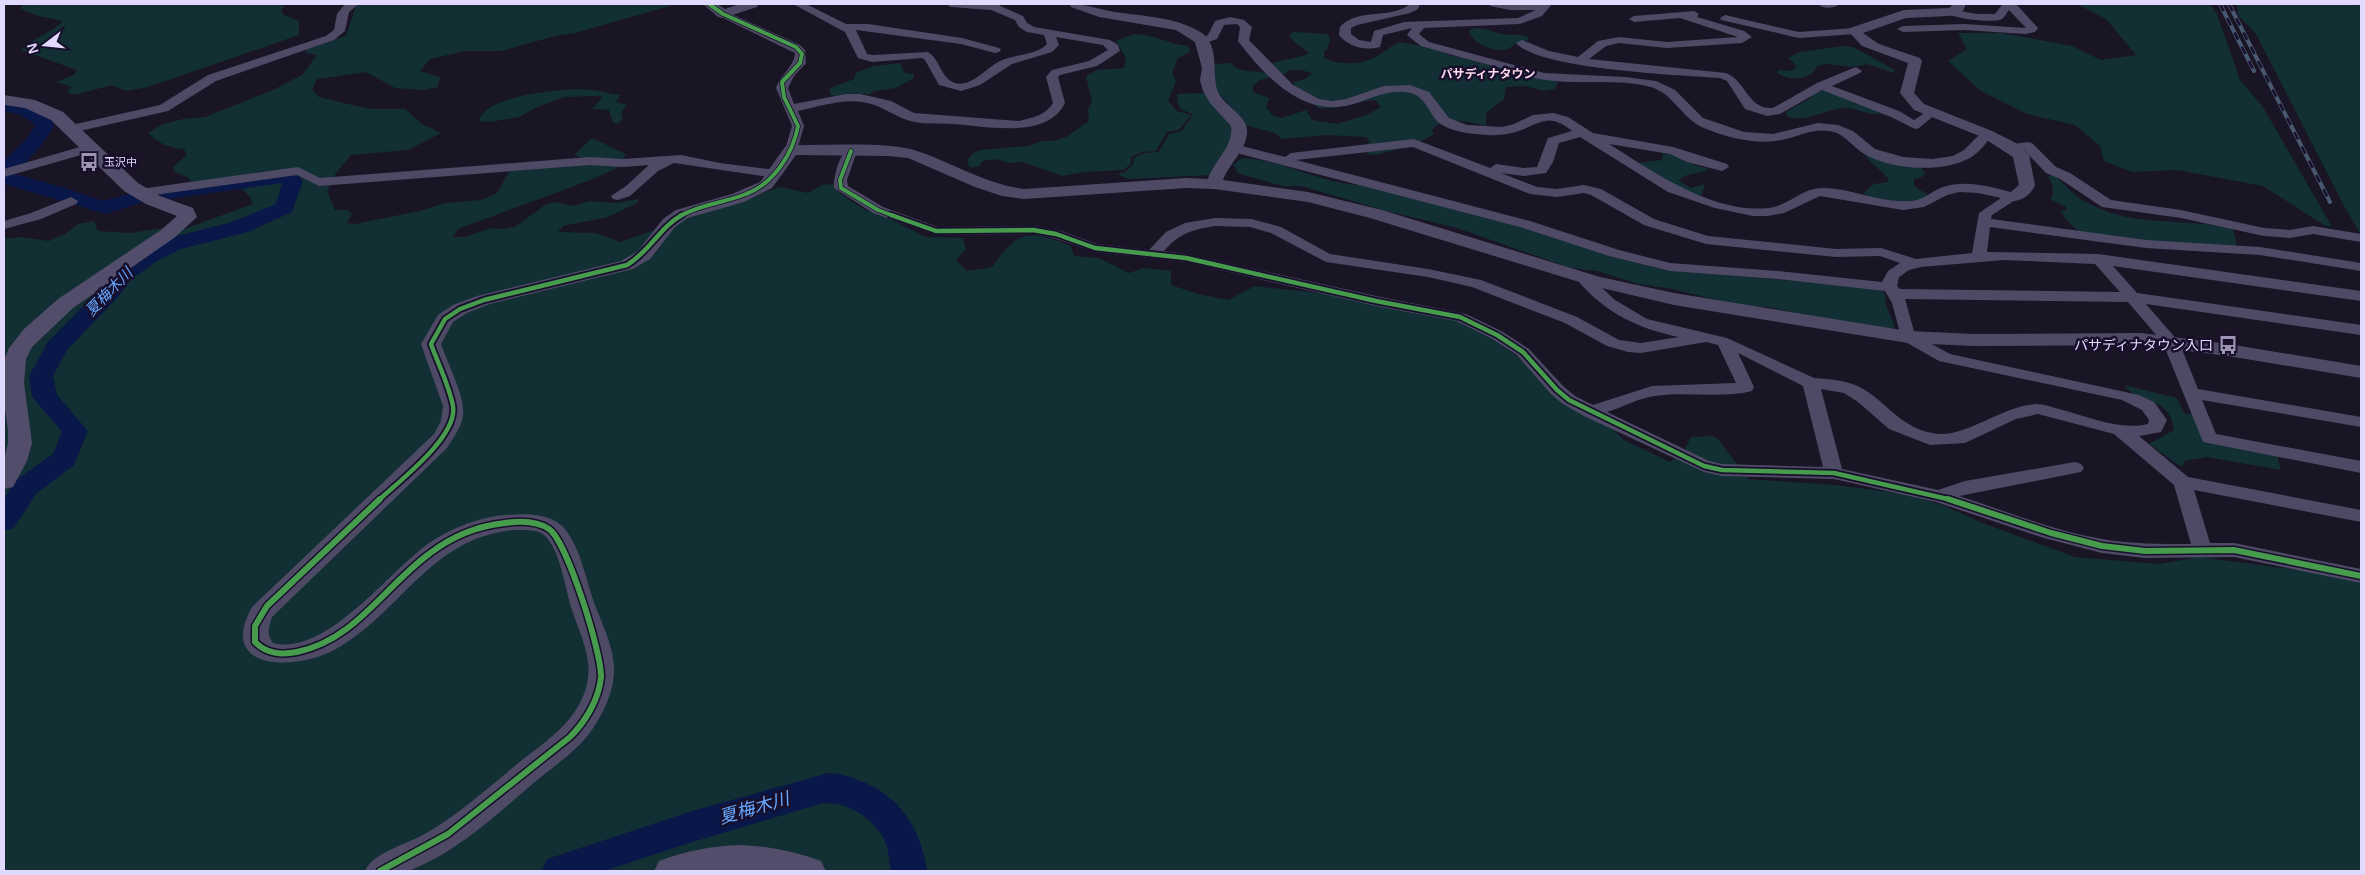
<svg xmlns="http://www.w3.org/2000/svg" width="2365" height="875" viewBox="0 0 2365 875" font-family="Arial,'Noto Sans JP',sans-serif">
  <rect width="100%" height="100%" fill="#1a1525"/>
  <path fill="#122f34" d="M 21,4 L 285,4 L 281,11 L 284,15 L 299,21 L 299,35 L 148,87 L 126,91 L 112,85 L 74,95 L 67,92 L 72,87 L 56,82 L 74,75 L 77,70 L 21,50 C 33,38 51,33 63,21 C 47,17 34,17 20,8 L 23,5 Z
    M 357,4 L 677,4 L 575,33 L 555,36 L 501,51 L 465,51 L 430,59 L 420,71 L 440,77 L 438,87 L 424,90 L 395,88 L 366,72 L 317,79 L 312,90 L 319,97 L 352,105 L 372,109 L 405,109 L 422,124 L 441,133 L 408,150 L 351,155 L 336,173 L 327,191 L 335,210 L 347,210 L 352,214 L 347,223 L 355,224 L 420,211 L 445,203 L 481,200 L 497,193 L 509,172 L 516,169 L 584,159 L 574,155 L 592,138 L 626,154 L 617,168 L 593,179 L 458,229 L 453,237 L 465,237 L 491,228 L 502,229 L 515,227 L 545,205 L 554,202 L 574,206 L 589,201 L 616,203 L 639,199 L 637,203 L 608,217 L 563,226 L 558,232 L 596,233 L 620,242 L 780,187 L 808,193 L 822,185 L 833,184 L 838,192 L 865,210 L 884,216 L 926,237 L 963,238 L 966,249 L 956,260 L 967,271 L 992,267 C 1019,228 1029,230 1071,246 L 1074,256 L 1099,258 L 1129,273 L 1144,268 L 1171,271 L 1171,285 L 1198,294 L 1228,300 L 1255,286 L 1327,294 L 1455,318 L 1489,336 L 1524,361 L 1608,425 L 1624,440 L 1670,462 L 1684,451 L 1691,437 L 1712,436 L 1718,439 L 1748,479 L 1835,485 L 1906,494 L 1945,506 L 1980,522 L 2075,557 L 2159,564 L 2199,557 L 2305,571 L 2361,582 L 2361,871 L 4,871 L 4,239 L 20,237 L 49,241 L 65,234 L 78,224 L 94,221 L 98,231 L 130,233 L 164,228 L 184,229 L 253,204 C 248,181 211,182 193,185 L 189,178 L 175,172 L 173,167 L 187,155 L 184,149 C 169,148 158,143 148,133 L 161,125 L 183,119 L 205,117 L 273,90 L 302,75 L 317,55 L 305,53 L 307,49 L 346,36 Z
    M 2077,4 L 2210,4 L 2217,14 L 2240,80 L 2263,107 L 2332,227 L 2324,225 L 2263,186 L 2178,170 L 2132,172 L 2104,161 L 2100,146 L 2075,125 L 2027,114 L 1981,91 L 1948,61 L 1967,49 L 1958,33 L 2002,33 L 2072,46 L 2101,60 L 2136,55 L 2106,19 Z
    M 2237,4 L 2355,4 L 2361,6 L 2361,235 L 2343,204 L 2256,34 L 2238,15 Z
    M 1474,28 C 1486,28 1492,32 1503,34 C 1512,36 1519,33 1528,37 L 1529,40 L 1514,44 C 1505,58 1472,45 1469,31 Z
    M 1294,32 L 1328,34 L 1330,39 L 1327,50 L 1324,51 L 1324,58 C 1339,66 1364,65 1379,55 C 1385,51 1391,46 1399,42 L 1428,47 L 1452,56 L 1481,61 L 1558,82 L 1555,89 L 1544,91 L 1525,86 L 1506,87 L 1504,99 L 1486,113 L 1486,126 C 1469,122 1445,114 1432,130 L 1434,134 L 1414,145 L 1376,155 L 1368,154 L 1364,148 L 1370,141 L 1366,137 L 1326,135 L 1282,139 L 1275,133 L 1245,125 C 1237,112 1224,100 1214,88 L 1215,64 L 1231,63 C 1241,75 1255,69 1269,74 L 1269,78 L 1260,80 L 1253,86 L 1253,92 L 1269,98 L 1266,107 L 1273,116 L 1282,118 L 1306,110 L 1312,120 L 1337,124 L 1369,114 L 1381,107 L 1375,100 C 1354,102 1340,110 1318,108 L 1304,91 L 1295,88 L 1293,82 L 1305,79 L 1313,73 L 1299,70 L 1288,70 L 1285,74 L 1278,74 L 1271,66 L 1273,63 C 1283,59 1301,58 1309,53 L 1292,40 L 1289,35 Z
    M 1134,34 C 1158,35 1167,44 1188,46 L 1190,52 L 1178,58 L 1172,73 L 1176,81 L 1168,101 L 1177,111 L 1191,115 L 1179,130 L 1167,132 L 1156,151 L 1142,152 L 1131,157 L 1131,164 L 1123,170 L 1085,172 L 1062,176 L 1023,162 L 1010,163 L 995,159 L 983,161 L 979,166 L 970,168 L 967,161 L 972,154 L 980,150 L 1028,146 L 1042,141 L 1053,141 L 1066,137 L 1089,121 L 1088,109 L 1092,102 L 1086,76 L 1097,70 L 1124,68 L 1126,58 L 1116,41 Z
    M 1843,46 L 1853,47 L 1895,70 L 1894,73 L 1867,64 L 1852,67 L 1827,64 L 1817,66 C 1811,81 1789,81 1777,73 L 1778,70 L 1792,71 L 1797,66 L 1788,58 L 1800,52 Z
    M 900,63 L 905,73 L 914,74 L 913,79 L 895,88 L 874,91 L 870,94 L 834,96 L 830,94 L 830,88 L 854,79 L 856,73 L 874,66 Z
    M 579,89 C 593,89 605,93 620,95 L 616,102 L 627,105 L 621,113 L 623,118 L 618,124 L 613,122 L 609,110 L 592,109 L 602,98 L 600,96 L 564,97 L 535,108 L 519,117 L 490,122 L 479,121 C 485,95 557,90 579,89 Z
    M 1818,91 L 1826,91 L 1879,110 L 1881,113 C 1870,117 1856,107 1844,108 C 1826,109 1804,124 1787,116 L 1786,112 L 1809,99 Z
    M 1205,93 L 1234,126 L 1229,144 L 1213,175 L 1129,179 L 1117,174 L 1125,172 L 1133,165 L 1134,158 L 1144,153 L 1159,152 L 1169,134 L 1182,131 L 1193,114 C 1181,110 1177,108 1177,94 Z
    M 1663,153 C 1678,154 1690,166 1706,168 L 1708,170 C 1697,175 1688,171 1679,181 L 1691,188 L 1705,184 L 1702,195 L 1696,198 L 1636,163 L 1662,160 Z
    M 1864,155 L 1920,166 L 1925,173 L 1922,177 L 1914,179 L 1914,186 L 1928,195 C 1914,210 1879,203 1863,193 L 1874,184 L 1888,182 L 1888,178 Z
    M 1242,158 C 1278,160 1308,176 1342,183 C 1351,185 1361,184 1370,185 L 1539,231 L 1611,256 L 1665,270 L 1877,288 L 1885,293 L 1886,305 L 1895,327 L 1882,330 L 1767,307 L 1737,305 L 1673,289 L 1639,284 L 1597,271 L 1571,268 L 1457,228 L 1383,210 L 1301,186 L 1282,186 L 1237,173 L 1236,168 L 1233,165 Z
    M 2053,175 C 2061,180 2066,187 2073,193 C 2081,201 2100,209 2111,213 C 2150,225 2193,219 2233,229 L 2237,245 C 2227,249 2093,238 2082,233 C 2075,230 2064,218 2061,211 L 2067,210 L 2066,207 L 2050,199 C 2056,193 2052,182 2048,176 Z
    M 2124,385 L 2177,398 L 2184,413 L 2194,415 L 2206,440 L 2276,452 L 2281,470 L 2207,457 L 2184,461 L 2183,466 L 2180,466 L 2149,444 L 2174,430 C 2171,396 2135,402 2124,385 Z"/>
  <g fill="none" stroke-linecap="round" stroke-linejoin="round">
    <path fill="#091848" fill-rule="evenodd" d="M 4,100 C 24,104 43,108 55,125 L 40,147 L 15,174 L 65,188 L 103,201 L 136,192 L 143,194 L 146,198 L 143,202 L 106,214 L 4,184 L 4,161 L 26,139 L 36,125 L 21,115 L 4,111 Z
      M 284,171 L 297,173 L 303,181 L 292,212 L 248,232 L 181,249 L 157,261 L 130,280 L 119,296 L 67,350 L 53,376 L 57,395 L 88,431 L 74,465 L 36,494 L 14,528 L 4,531 L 4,499 L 16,480 L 53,454 L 62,432 L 32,397 L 29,376 L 48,342 L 103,286 L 114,270 L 141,251 L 165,239 L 232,222 L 276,204 L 282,183 L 169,199 L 162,197 L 159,193 L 162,189 Z
      M 828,773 C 839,773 849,776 858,780 C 900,795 921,829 927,871 L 891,871 C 889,862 889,853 886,844 C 877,819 845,799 820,804 L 689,843 L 604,871 L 542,871 L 547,859 L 689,812 Z"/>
    <path fill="#4e4a66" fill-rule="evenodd" d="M 345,4 L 359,4 L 349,12 L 345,31 L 334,40 L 216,81 L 168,111 L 71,133 L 65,129 L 67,126 L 160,105 L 208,75 L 326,36 L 334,30 L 337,14 Z
      M 793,4 L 806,4 L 846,24 L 868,24 L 962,38 L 999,48 L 1001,50 L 999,52 L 995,53 L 961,44 L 856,30 L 867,54 L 873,55 L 928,52 C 940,59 941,79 955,83 C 971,88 986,68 1000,61 C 1014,54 1035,56 1047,44 L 1044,35 L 1027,32 L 1019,27 L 1015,20 L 991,10 L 951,7 L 946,4 L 1001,4 L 1000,6 L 1023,16 L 1027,23 L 1034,27 L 1110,40 L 1118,45 L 1120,51 L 1097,66 L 1060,75 L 1058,77 L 1065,103 C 1047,140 986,126 953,124 C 939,123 921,125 907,120 C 890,114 882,105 862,102 C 841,99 818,107 798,111 L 804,126 L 797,150 L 791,154 L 785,150 L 792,126 L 776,88 C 781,74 794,67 795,53 L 719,16 L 719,12 L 727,12 L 800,45 L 805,50 L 806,63 L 794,76 L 788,88 L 794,104 L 846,94 L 860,94 L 891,101 L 914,113 L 1019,121 C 1032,118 1046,115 1053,103 L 1046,77 L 1052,70 L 1089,61 L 1108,50 L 1103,45 L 1056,37 L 1059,45 L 1052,52 L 1012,64 L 980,85 L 961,91 L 939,85 L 925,60 L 922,58 L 872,62 L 858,58 L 845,32 Z
      M 1410,4 L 1420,4 L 1418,9 L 1410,13 L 1357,25 L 1351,28 L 1351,34 L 1359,40 L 1371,42 L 1374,31 L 1404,22 L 1518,18 L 1536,10 L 1510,10 L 1490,6 L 1489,4 L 1552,4 L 1542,16 L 1520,24 L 1424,28 L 1419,34 L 1429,42 L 1544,73 L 1625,77 L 1656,81 L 1675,90 L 1703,118 L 1744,132 L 1773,134 L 1818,123 L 1838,125 L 1853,131 L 1875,149 L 1903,157 L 1932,159 L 1953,156 L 1964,150 L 1983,131 L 1987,130 L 1993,134 C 1987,142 1979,153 1970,158 C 1942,173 1894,170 1866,155 C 1853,148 1845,133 1829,131 C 1812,128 1798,137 1781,140 C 1756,145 1728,138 1704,128 C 1682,119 1674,94 1651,87 C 1617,78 1580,85 1545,80 C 1530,78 1516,72 1501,68 C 1475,61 1448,54 1421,46 L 1407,35 L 1412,28 L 1383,35 L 1380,47 C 1365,51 1349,47 1339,35 L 1340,27 C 1358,7 1391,20 1410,4 Z
      M 1818,4 L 1839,4 C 1835,9 1822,9 1818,4 Z
      M 2016,4 L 2038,28 L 2035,32 L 2025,34 L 1964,30 L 1903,32 L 1897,29 L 1903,26 L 1964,24 L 2026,28 L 2009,10 C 2007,12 2005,17 2002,19 C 1994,24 1950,18 1944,12 L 1949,9 L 1977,14 L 1995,14 L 2002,5 Z
      M 1694,11 L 1699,14 L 1697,17 L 1744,31 L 1752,37 L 1742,43 L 1667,48 L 1619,43 L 1606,46 L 1589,59 L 1726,73 C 1746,81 1748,110 1773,108 L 1817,83 L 1856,67 L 1862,71 L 1860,73 L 1832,86 L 1899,111 L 1914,120 L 1931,109 L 1937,113 L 1919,128 L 1915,129 L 1891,117 L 1822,90 L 1780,114 L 1767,116 L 1745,109 L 1727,81 L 1720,78 C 1680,75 1541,70 1516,43 L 1522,40 L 1549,51 L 1578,57 L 1598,41 L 1619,37 L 1667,42 L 1738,37 L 1680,18 L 1634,22 L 1629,19 L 1634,16 Z
      M 1725,15 L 1799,32 L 1855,28 L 1861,31 L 1855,34 L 1799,38 L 1721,20 L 1720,18 Z
      M 1230,17 L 1244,20 L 1252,27 L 1249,40 L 1293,85 L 1319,99 L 1332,101 L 1346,99 L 1384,86 L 1410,85 L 1429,92 L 1449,118 L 1467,125 L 1502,127 L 1514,124 L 1533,115 L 1553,113 L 1568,117 L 1593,133 L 1673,147 L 1727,164 L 1729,167 L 1722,171 L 1687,162 L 1670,154 L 1609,144 C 1654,172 1712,214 1769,208 C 1788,206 1802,188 1822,188 C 1853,188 1881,204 1912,201 C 1923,200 1932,191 1943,187 C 1968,179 1994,188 2018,194 L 2020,197 L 1992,215 L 1991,219 L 2146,240 L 2260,247 L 2361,263 L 2361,271 L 2260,255 L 2146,248 L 1990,227 L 1987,252 L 2098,254 L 2361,291 L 2361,301 L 2113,266 L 2137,293 L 2361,325 L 2361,335 L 2146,304 L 2179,342 L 2198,389 L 2361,417 L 2361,427 L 2202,400 L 2216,434 L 2361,461 L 2361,473 L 2203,442 L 2163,343 L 2128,302 L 1905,299 L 1915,335 L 1950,354 L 2139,395 L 2154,402 L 2167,420 L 2161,432 L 2139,436 L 2188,477 L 2361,510 L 2361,522 L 2194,490 L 2210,543 L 2234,543 L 2361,569 L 2361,583 L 2234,557 L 2145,558 L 2102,553 L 2044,538 L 1936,502 L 1834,479 L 1722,476 L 1704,472 L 1584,416 L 1563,404 L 1551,394 L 1517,355 L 1491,338 L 1456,321 L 1376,306 L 1186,262 L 1095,252 L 1053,238 L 1033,234 L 936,235 L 873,213 L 834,188 C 833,178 840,150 851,147 L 857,151 L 847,180 L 848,186 L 883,207 L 938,227 L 1033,226 L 1061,231 L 1097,244 L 1149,250 L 1166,232 L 1185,223 L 1215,218 L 1251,219 L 1281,227 L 1330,254 L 1428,269 L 1481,280 L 1577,317 L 1619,340 L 1641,343 L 1679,337 C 1639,329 1606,313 1579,282 L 1576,279 L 1579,276 L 1589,276 L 1615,300 L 1647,319 L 1727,338 L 1814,378 C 1828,379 1842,380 1855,385 C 1883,396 1896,426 1932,433 C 1964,440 2000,406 2036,404 C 2043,404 2052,407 2059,409 C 2086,416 2120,431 2148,424 L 2149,420 L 2142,410 L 2122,400 L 1939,361 L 1902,340 L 1892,303 L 1885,291 L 1777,279 L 1670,271 L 1609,256 L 1520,227 L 1229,151 L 1228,148 L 1234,144 L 1285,157 L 1291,153 L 1414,139 L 1490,168 L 1496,164 L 1524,168 L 1537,167 L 1548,138 L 1572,131 C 1551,115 1545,120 1524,129 C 1512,134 1499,136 1487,135 C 1472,134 1451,132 1439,123 C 1429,114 1426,97 1411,93 C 1390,88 1373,98 1353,104 C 1305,119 1265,77 1238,41 L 1240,27 L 1237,24 L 1224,25 L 1217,39 L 1202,44 L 1198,43 L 1198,39 L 1208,35 L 1215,21 ZM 1580,137 L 1668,192 L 1715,208 L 1753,216 L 1768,216 L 1784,213 L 1820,196 L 1903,210 L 1924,207 L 1947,195 L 1959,192 L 1978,193 L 2001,198 L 1979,213 L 1972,253 L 1916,259 L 1881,248 L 1836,249 L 1708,236 L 1654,219 L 1601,189 L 1584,185 L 1557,189 L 1537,187 L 1501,173 L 1524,176 L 1546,173 L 1553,162 L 1559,143 ZM 1413,147 L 1530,194 L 1557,197 L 1584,193 L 1591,195 L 1644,225 L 1706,244 L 1836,257 L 1880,256 L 1900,263 L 1888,271 L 1882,282 L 1777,271 L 1670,263 L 1619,250 L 1530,221 L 1296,160 ZM 1215,226 L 1250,227 L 1271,233 L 1326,262 L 1428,277 L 1472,287 L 1565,323 L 1607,346 L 1628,352 L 1641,353 L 1706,342 L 1718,345 L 1736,383 L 1652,386 L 1593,405 L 1575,396 L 1563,386 L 1529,349 L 1503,332 L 1466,314 L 1376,296 L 1186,254 L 1164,251 C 1180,233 1191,230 1215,226 ZM 2004,260 L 2095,264 L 2120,292 L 1900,289 L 1897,286 L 1899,277 L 1909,270 L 1921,267 ZM 1738,353 L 1803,386 L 1823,467 L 1722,464 L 1709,461 L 1607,412 C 1623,407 1639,398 1655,396 C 1687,391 1720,399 1752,391 L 1754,387 ZM 1821,389 L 1844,393 L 1858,402 L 1889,429 L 1930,445 L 1965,443 L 2016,419 L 2038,414 L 2114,434 L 2174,485 L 2191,544 C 2161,544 2132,544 2102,539 C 2053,531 2006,511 1959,496 L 2081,472 L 2084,468 L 2081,464 L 2075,462 L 1965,481 L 1938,490 L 1842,469 Z
      M 2027,142 L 2032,143 L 2056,167 L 2070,173 L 2111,200 L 2181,210 L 2264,228 L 2290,230 L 2313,226 L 2361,234 L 2361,242 L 2313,234 L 2290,238 L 2264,236 L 2181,218 L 2102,207 L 2060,179 L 2046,173 L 2024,150 L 2013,152 L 2007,148 L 2008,145 Z
      M 90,144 L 95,145 L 96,148 L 95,151 L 4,177 L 4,169 Z
      M 681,155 L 720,163 L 776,170 L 783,174 L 776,178 L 674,163 L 658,171 L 630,196 L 618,200 L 613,199 L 611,196 L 626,186 L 649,165 L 623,167 L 590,165 L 319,186 L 297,175 L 140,197 L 133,193 L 140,189 L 298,167 L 320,178 L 590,157 L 623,159 Z
      M 71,197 L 78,201 L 76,204 L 41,219 L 4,229 L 4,221 L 31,213 Z"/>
    <path fill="#4e4a66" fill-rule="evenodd" d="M 703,4 L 717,4 L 725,9 L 740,4 L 758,4 L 757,7 L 723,18 L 718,17 Z
      M 1070,4 C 1086,4 1098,9 1114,12 C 1136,15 1166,17 1186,25 C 1193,28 1203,32 1208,39 C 1219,56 1211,79 1219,94 C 1226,107 1249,117 1247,133 C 1246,150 1229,164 1223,180 L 1308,192 L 1382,210 L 1600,277 L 1674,293 L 1908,331 L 1974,334 L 2141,333 L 2228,344 L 2361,366 L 2361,378 L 2228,356 L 2141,345 L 1974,346 L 1908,343 L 1674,305 L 1589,285 L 1370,218 L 1308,202 L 1214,189 L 1186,188 L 1024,199 L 1002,196 L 975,187 L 908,158 L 888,156 L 796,155 L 772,188 L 744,202 L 688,218 L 675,227 L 650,259 L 633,269 L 490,304 L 467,313 L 453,322 L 441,344 C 447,362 466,398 463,416 C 461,428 453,438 447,448 L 272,617 C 269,626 266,635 273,643 C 327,657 390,569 432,541 C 454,527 480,517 506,515 C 522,514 540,513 555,521 C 575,531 584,570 590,590 C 598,619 619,650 613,682 C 610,700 600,719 589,734 C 574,753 554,766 536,781 C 497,814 459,851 411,870 C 399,875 379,871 365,871 C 373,853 404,845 421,836 C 456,817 485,790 516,765 C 534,750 555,737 570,718 C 578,708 584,697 587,684 C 593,659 580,634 572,610 C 565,590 561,550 544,535 C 537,529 525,530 516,530 C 431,536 402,612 336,649 C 297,671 216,672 252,607 L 434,434 L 441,421 L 443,406 L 421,344 L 438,315 L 453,305 L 477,296 L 621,261 L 638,251 L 663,219 L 676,210 L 732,194 L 760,182 L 785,147 L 791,145 C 824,146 887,141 917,151 C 953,163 985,184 1024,189 L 1186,178 L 1208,179 C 1214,161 1234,146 1231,126 L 1210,103 L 1203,91 L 1200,80 L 1202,68 L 1195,42 L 1176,30 L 1099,17 L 1071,7 Z
      M 1954,4 L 1966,4 L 1962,13 L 1949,16 L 1906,18 L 1863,33 L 1879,44 L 1920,58 L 1922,61 L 1914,93 L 1924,104 L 1992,131 L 2016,143 L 2029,155 L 2035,185 C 2031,196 2019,203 2007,201 L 2005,197 L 2019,185 L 2013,157 L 1982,137 L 1914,110 L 1900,93 L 1908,63 L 1862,46 L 1848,31 L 1850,28 L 1904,10 L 1949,8 Z"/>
    <path fill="#534d6c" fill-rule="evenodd" d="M 4,95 L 35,100 L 63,112 L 138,183 L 160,196 L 193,208 L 197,217 L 174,238 L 73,308 L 32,347 L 26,359 L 24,383 L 32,443 L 27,461 L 13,487 L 4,489 L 4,460 L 8,443 L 8,431 L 4,402 L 4,360 L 9,348 L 24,329 L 58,299 L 161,230 L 177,216 L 146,204 L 124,191 L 51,120 L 25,108 L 4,105 Z
      M 740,845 C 768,846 794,851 821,861 L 826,871 L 654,871 L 659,861 C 685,851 712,846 740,845 Z"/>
    <g stroke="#485870" stroke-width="4">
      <path id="rail" d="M 2220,4 L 2254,71
        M 2229,4 L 2330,202"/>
    </g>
    <use href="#rail" stroke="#170f2b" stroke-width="2.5" stroke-dasharray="8" stroke-linecap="butt"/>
    <g stroke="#170f2b" stroke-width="5.5">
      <path id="cycleway-far2" d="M 851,151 L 840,180 L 841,188 L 878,210 L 894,216
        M 680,216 C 701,204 724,203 746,194 C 773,184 793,154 798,126 L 784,97 L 782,82 L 800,63 L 802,54 L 796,47 L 723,14 L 709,4"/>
    </g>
    <g stroke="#170f2b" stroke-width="8">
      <path id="cycleway-far1" d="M 891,215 L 936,231 L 1033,230 L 1056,234 L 1095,248 L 1186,258 L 1376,301 L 1460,317 L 1497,335 L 1523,352 L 1557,390 L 1569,400 L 1704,466 L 1722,470 L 1834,473 L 1952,500
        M 379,500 C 399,481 458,437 453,406 C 449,385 438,364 431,344 L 445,319 L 460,309 L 484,300 L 627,265 C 649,252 660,227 682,215"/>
    </g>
    <g stroke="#170f2b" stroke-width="9">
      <path id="cycleway" d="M 380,499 L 267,606 L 255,626 L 255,642 C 267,654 281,655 297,652 C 355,640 384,587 429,554 C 451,537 476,526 505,523 C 519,521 537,521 549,529 C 567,541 602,654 601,677 C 599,699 586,721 570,737 L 448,834 L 380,871
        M 1948,499 L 2051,533 L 2102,546 L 2145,551 L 2234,550 L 2361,576"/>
    </g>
    <use href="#cycleway-far2" stroke="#469c4c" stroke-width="4"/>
    <use href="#cycleway-far1" stroke="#469c4c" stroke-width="4.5"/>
    <use href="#cycleway" stroke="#469c4c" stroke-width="6"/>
  </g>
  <defs>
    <g id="bus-bare" transform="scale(1.5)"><path d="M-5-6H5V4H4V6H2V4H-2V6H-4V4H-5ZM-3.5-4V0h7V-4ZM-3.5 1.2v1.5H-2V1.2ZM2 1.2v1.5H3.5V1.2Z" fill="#9c94b3" stroke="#170f2b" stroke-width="2.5" paint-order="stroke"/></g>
  </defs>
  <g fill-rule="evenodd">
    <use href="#bus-bare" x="89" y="162"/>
    <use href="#bus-bare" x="2228" y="345"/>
  </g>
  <g text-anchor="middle" stroke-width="5" stroke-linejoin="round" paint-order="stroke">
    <g font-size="11" fill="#e2d9ff" stroke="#170f2b" text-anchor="start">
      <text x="104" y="166">玉沢中</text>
    </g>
    <g font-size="12" font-weight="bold" fill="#ffdbee" stroke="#170f2b">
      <text x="1488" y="78">パサディナタウン</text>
    </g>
    <g font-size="14" fill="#e2d9ff" stroke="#170f2b" text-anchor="end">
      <text x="2213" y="350">パサディナタウン入口</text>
    </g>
    <g font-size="15" font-style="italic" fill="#67a8ff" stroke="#170f2b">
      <text transform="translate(109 292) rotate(-46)" y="5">夏梅木川</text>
    </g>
    <g font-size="18" font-style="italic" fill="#67a8ff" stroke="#170f2b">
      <text transform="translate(754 808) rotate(-16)" y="6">夏梅木川</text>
    </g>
  </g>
  <rect width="2365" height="875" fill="none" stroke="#e2d9ff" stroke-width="10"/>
  <g transform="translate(45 45) rotate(254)" stroke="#170f2b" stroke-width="4" paint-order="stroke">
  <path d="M0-4L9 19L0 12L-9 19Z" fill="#e2d9ff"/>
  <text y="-8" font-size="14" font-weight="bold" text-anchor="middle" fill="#e2d9ff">N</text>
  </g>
</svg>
